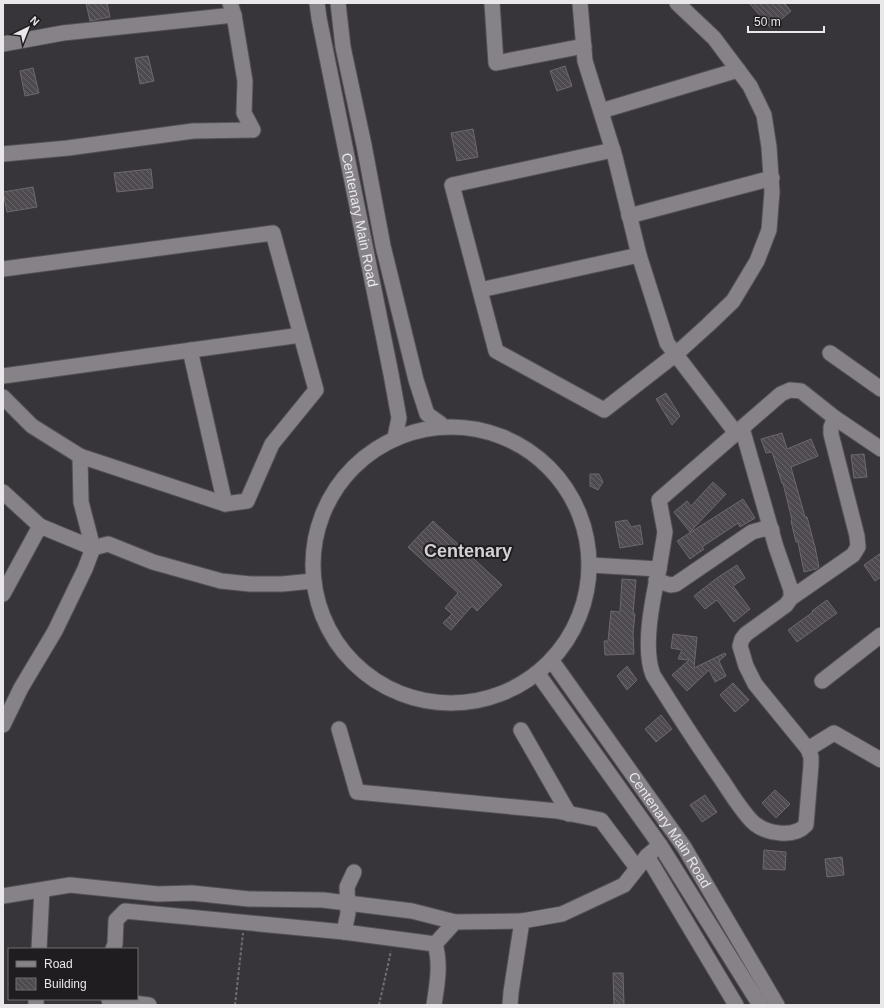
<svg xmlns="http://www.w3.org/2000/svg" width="884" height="1008" viewBox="0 0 884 1008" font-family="Arial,sans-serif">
  <defs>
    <pattern id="building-back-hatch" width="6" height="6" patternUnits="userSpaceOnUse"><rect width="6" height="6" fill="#4e4a4f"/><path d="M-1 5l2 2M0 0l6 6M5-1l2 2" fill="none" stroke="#686468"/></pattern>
  </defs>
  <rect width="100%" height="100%" fill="#38353a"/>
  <path fill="url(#building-back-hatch)" stroke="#6d686e" d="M 86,3 L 107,3 L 110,17 L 90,21 Z
    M 749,3 L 784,3 L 791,11 L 771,28 Z
    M 148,56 L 154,81 L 140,84 L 135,58 Z
    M 565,66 L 572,86 L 557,91 L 550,71 Z
    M 33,68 L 39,93 L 25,96 L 20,71 Z
    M 473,129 L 478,157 L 457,161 L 451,133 Z
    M 151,169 L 153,188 L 117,192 L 114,173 Z
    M 33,187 L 37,207 L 7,212 L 3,192 Z
    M 666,393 L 680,416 L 672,425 L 656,399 Z
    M 782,433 L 787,449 L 811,439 L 818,456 L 791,467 L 805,517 L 807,517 L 815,547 L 819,567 L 816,569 L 804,572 L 798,542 L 796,542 L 791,521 L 792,520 L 783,483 L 782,483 L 772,452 L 766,453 L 761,439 Z
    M 864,454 L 867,477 L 854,478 L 851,455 Z
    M 590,474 L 599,474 L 603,482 L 598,490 L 590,486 Z
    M 713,482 L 726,494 L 690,532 L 674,512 L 687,501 L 691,506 Z
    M 743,499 L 755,518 L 740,527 L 738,523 L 702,547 L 704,549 L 690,559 L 677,541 Z
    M 627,520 L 631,527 L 640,525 L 643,544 L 620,548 L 615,522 Z
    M 433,521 L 502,585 L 477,611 L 472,606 L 451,630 L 443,623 L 452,614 L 445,608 L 458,593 L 408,547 Z
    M 881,553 L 881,577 L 875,581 L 864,565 Z
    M 737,565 L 745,578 L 733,586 L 750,609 L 734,622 L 717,600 L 705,609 L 694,596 L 717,578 Z
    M 622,579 L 636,580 L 633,613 L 635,614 L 633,633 L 634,654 L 605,655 L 604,641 L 608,641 L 611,611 L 620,612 Z
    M 827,600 L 837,613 L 797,642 L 788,630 L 813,612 L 812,611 Z
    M 673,634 L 697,637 L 694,668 L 725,653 L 726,655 L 719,661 L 726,676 L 715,682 L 709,670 L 687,691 L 672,675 L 689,660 L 678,659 L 682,650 L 671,648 Z
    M 627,666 L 637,680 L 627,690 L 617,676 Z
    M 733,683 L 749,700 L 735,712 L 720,695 Z
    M 661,715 L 672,729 L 656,742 L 645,729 Z
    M 775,790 L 790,804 L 776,818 L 762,803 Z
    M 705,795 L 717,812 L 702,822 L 690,805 Z
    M 764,850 L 786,852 L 785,870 L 763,869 Z
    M 842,857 L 844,875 L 827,877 L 825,859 Z
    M 613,973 L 623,973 L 624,1005 L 614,1005 Z"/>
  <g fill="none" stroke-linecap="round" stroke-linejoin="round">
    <g stroke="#545155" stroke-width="17">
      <g id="minor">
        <path id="s1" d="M 317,3 L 319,18 L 391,374 L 399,418 L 395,437"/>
        <path d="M 338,3 L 343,47 L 364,145 L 383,246 L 416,380 L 427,414 L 441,424"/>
        <path d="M 492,3 L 496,63 L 584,46"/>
        <path d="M 580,3 L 585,61 L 615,157 L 639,255 L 667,343 L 736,433 L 659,500 L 665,532 L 659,569 L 590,565"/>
        <path d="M 3,44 L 63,33 L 234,15"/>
        <path d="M 601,111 L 738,70"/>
        <path d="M 613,150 L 452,185 L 496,351 L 604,410 L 676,354 L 708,325 L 733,301 L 757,261 L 769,230 L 772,192 L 769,147 L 764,115 L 750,86 L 714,38 L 677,3"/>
        <path d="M 3,154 L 68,148 L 193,131 L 253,130 L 244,113 L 245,81 L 234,15 L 230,3"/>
        <path d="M 629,216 L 772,178"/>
        <path d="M 3,269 L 273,233 L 316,390 L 272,444 L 247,501 L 225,504 L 80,456 L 32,426 L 3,397"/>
        <path d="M 480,290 L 639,255"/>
        <path d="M 190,350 L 225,504"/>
        <path d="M 830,353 L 881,389"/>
        <path d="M 3,376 L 301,335"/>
        <circle cx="451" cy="565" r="138"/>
        <path d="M 736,433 L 781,394 L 790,390 L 801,391 L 835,418 L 881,449"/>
        <path d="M 80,456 L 81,502 L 93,548"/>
        <path d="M 3,492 L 40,526 L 93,548"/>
        <path d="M 659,569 C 653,598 642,647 653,675 C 675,710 698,746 722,780 C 730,792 744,815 755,824 C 768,834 794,838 806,825 L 811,765 L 811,757 L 808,749 L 755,684 L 746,666 L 740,646 L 742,639 L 746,634 L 786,605 L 791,598 L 791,590 L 776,547 L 742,428"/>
        <path d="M 656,580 L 670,585 L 676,584 L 752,532 L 763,529 L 772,530"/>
        <path d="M 3,594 L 40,526"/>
        <path d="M 791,598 L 853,555 L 858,547 L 857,536 L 831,434 L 831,427 L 835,418"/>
        <path id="s2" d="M 552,661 L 684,847 L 777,1005"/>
        <path d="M 538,674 L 660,845 L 760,1005"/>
        <path d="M 822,681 L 881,635"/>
        <path d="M 3,725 L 21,688 L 55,631 L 85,569 L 93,548 L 108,544 L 153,562 L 221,581 L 250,584 L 282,584 L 313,581"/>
        <path d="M 339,729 L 357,792 L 557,811 L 601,820 L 637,868"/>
        <path d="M 521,730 L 569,814"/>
        <path d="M 808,749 L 834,733 L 881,760"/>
        <path d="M 647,856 L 736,1005"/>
        <path d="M 3,896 L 70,885 L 158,894 L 192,893 L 249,899 L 323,900 L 412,911 L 455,922"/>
        <path d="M 344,932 L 348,913 L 347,887 L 354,872"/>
        <path d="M 435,944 L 455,922 L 522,921"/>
        <path d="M 39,949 L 42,890"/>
        <path d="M 113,949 L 115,944 L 116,920 L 125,911 L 344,932 L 435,944 C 441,964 437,985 434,1005"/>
        <path d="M 109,999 L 109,1000 L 149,1005"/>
        <path d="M 36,1005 L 36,999"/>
        <path d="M 510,1005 L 511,992 L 522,921 L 562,914 L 624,885 L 647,856 L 660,845"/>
      </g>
    </g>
    <path stroke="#716e72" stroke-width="2" stroke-dasharray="3 2" stroke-linecap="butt" d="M 235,1005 L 243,933
      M 379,1005 L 391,951"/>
    <use href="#minor" stroke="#878288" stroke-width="15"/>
  </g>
  <g text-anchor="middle" stroke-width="4" stroke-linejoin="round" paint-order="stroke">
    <g font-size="14" fill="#e9e7ea" stroke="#1f1d1f">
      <text dy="5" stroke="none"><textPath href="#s1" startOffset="221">Centenary Main Road</textPath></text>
      <text dy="5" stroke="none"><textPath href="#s2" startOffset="206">Centenary Main Road</textPath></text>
    </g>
    <g font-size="18" font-weight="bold" fill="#d5d0d6" stroke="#1f1d1f">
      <text x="468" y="557">Centenary</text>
    </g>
  </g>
  <rect width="884" height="1008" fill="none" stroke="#e9e7ea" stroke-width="8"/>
  <rect x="8" y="948" width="130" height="52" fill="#1f1d1f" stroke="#706e70"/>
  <rect x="16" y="961" width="20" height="6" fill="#878288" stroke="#706e70"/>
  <text x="44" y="968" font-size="12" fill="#e9e7ea">Road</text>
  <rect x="16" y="978" width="20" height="12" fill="url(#building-back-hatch)" stroke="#706e70"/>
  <text x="44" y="988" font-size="12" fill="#e9e7ea">Building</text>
  <g transform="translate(28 28) rotate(43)" stroke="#1f1d1f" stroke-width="3" paint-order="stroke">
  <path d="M0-3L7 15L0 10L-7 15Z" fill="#e9e7ea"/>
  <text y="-6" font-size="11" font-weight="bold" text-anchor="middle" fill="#e9e7ea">N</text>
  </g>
  <path d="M748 26v6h76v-6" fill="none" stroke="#e9e7ea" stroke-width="2"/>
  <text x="754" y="26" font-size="12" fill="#e9e7ea" stroke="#1f1d1f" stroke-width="3" paint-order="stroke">50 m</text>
</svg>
